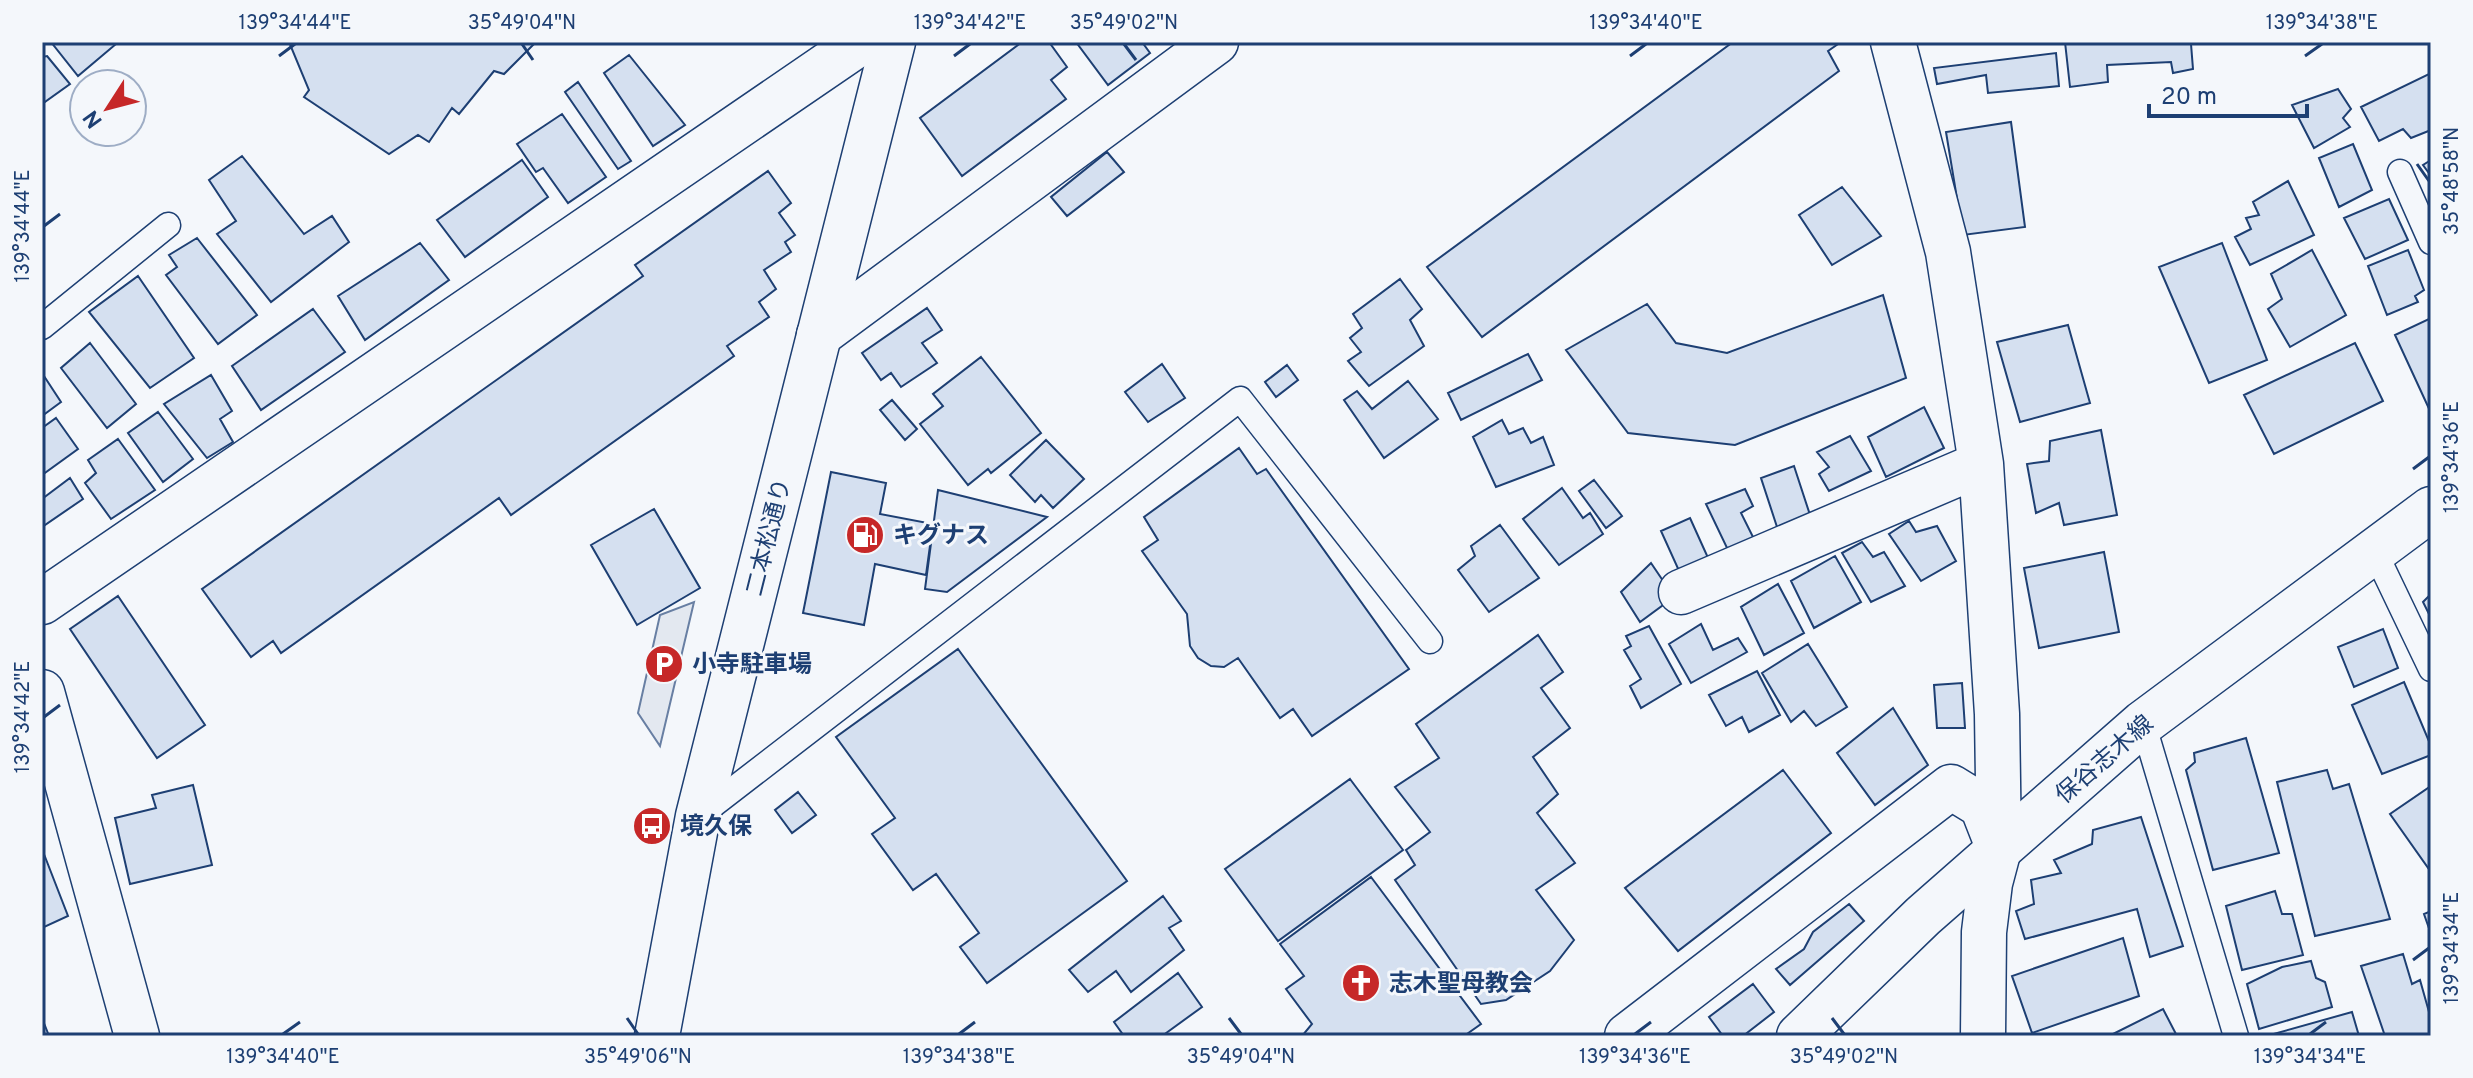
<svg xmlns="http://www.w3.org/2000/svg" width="2473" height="1078" viewBox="0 0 2473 1078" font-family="Overpass,'Noto Sans JP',sans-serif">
  <rect width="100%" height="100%" fill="#f4f7fb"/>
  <path fill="#e3e8f0" stroke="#687fa3" stroke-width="2" d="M 694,602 L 660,746 L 638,713 L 660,615 Z"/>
  <path fill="#d5e0f0" stroke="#1d3f73" stroke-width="2" d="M 51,42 L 114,42 L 116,44 L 78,76 Z
    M 289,42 L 536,42 L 504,74 L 494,71 L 459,114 L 452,108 L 429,142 L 418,135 L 389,154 L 304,97 L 309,90 Z
    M 1022,42 L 1049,42 L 1067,67 L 1051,80 L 1066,99 L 962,176 L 920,118 Z
    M 1076,42 L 1142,42 L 1150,53 L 1108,85 Z
    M 1733,42 L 1841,42 L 1828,51 L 1839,71 L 1482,337 L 1427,267 Z
    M 2065,42 L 2208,42 L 2191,44 L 2193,69 L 2173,73 L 2171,62 L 2107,65 L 2108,82 L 2070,87 Z
    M 2056,53 L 2059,86 L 1988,93 L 1986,75 L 1937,84 L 1934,68 Z
    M 629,55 L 685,125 L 653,146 L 604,73 Z
    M 47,56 L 70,84 L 42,104 L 42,57 Z
    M 2431,73 L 2431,130 L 2411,138 L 2403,129 L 2379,141 L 2361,107 Z
    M 578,82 L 631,161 L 618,169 L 565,92 Z
    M 2338,89 L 2351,109 L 2343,118 L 2350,127 L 2314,148 L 2292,105 Z
    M 562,114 L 606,177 L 568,203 L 543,168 L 536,172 L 517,144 Z
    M 2011,122 L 2025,227 L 1963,235 L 1946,132 Z
    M 2353,144 L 2372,190 L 2339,207 L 2319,158 Z
    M 1107,152 L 1124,172 L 1067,216 L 1051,197 Z
    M 242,156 L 304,234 L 332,216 L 349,242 L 271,302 L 217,234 L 236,221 L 209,180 Z
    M 522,160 L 548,197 L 465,257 L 437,220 Z
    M 2431,160 L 2431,176 L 2423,165 Z
    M 768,171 L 791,203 L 779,213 L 795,235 L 785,242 L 791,252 L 764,270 L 776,289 L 759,302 L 769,317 L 727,346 L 734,356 L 511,515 L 499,498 L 281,653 L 273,641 L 251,657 L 202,589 L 643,276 L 635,265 Z
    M 2288,181 L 2314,235 L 2250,265 L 2235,237 L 2251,229 L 2246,218 L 2259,215 L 2253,202 Z
    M 1842,187 L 1881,236 L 1832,265 L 1799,215 Z
    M 2389,199 L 2408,240 L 2365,259 L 2344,218 Z
    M 197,238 L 257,315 L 218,344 L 166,275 L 177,267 L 169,255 Z
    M 420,243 L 449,280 L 365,340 L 338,296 Z
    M 2222,243 L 2267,360 L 2209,383 L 2159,267 Z
    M 2312,250 L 2346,315 L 2290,347 L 2268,309 L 2282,299 L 2271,274 Z
    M 2408,250 L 2424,290 L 2415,296 L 2418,302 L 2387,315 L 2368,266 Z
    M 138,276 L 194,358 L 150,388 L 89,312 Z
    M 1400,279 L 1422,309 L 1410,320 L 1424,346 L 1369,386 L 1348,361 L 1361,352 L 1350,338 L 1362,328 L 1353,314 Z
    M 1883,295 L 1906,378 L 1735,445 L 1628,433 L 1566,350 L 1647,304 L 1676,343 L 1727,353 Z
    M 927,308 L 942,330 L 922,343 L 937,363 L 901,387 L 891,373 L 881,380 L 862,353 Z
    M 313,309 L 345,352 L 261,410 L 232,366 Z
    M 2431,318 L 2431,413 L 2395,335 Z
    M 2068,325 L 2090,403 L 2020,422 L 1997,342 Z
    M 90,343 L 136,404 L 107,428 L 61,368 Z
    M 2355,343 L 2383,401 L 2274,454 L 2244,395 Z
    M 1528,354 L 1542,380 L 1461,420 L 1448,393 Z
    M 981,357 L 1041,433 L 991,473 L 988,469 L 968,485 L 920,424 L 943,406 L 933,394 Z
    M 1162,364 L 1185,398 L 1148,422 L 1125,392 Z
    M 1287,365 L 1298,380 L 1276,397 L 1265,382 Z
    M 42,373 L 61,402 L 42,416 Z
    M 211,375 L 232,411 L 220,419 L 233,442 L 207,458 L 164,404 Z
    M 1408,381 L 1438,419 L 1384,458 L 1344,400 L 1357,391 L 1372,409 Z
    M 892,400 L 917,429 L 905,440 L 880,410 Z
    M 1924,407 L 1944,448 L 1886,477 L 1868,437 Z
    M 158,412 L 193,459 L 163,482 L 128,433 Z
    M 56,418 L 78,449 L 42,475 L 42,428 Z
    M 1502,420 L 1509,434 L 1523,428 L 1531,443 L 1543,437 L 1554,465 L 1496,487 L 1473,437 Z
    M 2101,430 L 2117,515 L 2064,525 L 2059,503 L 2036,513 L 2027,464 L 2049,461 L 2050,441 Z
    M 1850,436 L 1871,471 L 1829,491 L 1819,474 L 1829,467 L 1817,452 Z
    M 118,439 L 155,490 L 111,519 L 85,483 L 96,473 L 88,460 Z
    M 1046,440 L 1084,479 L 1053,508 L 1041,495 L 1035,502 L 1010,475 Z
    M 1239,448 L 1257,474 L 1266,469 L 1409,669 L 1312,736 L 1293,709 L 1280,718 L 1238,658 L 1224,667 L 1211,666 L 1198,658 L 1190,646 L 1187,614 L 1142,551 L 1158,540 L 1144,517 Z
    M 1794,466 L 1811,518 L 1778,530 L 1761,478 Z
    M 831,472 L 886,483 L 880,514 L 933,524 L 926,575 L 875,564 L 864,625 L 803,613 Z
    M 70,478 L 83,499 L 42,527 L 42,499 Z
    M 1594,480 L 1622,516 L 1606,528 L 1579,491 Z
    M 1562,488 L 1583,518 L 1590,513 L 1603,534 L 1559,565 L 1523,519 Z
    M 1745,489 L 1753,506 L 1741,513 L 1754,539 L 1728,550 L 1706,504 Z
    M 938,490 L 1047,517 L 947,592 L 925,589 Z
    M 654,509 L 700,588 L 637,625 L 591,545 Z
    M 1690,518 L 1709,560 L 1680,573 L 1661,531 Z
    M 1909,521 L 1916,532 L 1937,526 L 1956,561 L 1921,581 L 1889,534 Z
    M 1500,525 L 1539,578 L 1489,612 L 1458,570 L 1475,556 L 1471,546 Z
    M 1862,542 L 1873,557 L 1884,552 L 1905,586 L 1871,602 L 1842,553 Z
    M 2104,552 L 2119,632 L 2039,648 L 2024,568 Z
    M 1835,556 L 1861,602 L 1814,628 L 1791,581 Z
    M 1651,563 L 1674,597 L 1640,622 L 1621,592 Z
    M 1778,584 L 1804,633 L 1764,655 L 1741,607 Z
    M 2431,594 L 2431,618 L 2423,602 Z
    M 118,596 L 205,725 L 157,758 L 70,629 Z
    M 1701,624 L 1713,650 L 1738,638 L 1747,652 L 1691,683 L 1669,644 Z
    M 1649,626 L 1681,684 L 1641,708 L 1630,686 L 1641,679 L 1624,650 L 1631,646 L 1626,636 Z
    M 2383,629 L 2398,668 L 2354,687 L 2338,647 Z
    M 1538,635 L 1563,672 L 1541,688 L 1570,728 L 1533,757 L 1558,794 L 1537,813 L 1575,863 L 1536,890 L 1574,940 L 1550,971 L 1506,1000 L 1481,1004 L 1395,880 L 1415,865 L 1406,850 L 1430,832 L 1395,787 L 1439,758 L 1416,724 Z
    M 1808,644 L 1847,707 L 1816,726 L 1804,711 L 1791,722 L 1762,673 Z
    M 958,649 L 1127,881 L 987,983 L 960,947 L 979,933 L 936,874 L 913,890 L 872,834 L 895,818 L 836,737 Z
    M 1757,671 L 1780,715 L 1749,732 L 1742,717 L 1726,726 L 1709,695 Z
    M 2404,682 L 2431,746 L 2431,755 L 2382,774 L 2352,705 Z
    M 1962,683 L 1965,728 L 1937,728 L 1934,685 Z
    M 1893,708 L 1928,765 L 1875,805 L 1837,753 Z
    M 2246,738 L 2279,853 L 2213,870 L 2186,770 L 2195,762 L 2194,753 Z
    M 1783,770 L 1831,833 L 1678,951 L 1625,888 Z
    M 2327,770 L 2333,789 L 2349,784 L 2390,919 L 2315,936 L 2277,782 Z
    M 1350,779 L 1403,850 L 1278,941 L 1225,869 Z
    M 193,785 L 212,865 L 130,884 L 115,818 L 156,808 L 152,795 Z
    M 2431,786 L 2431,872 L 2390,814 Z
    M 798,792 L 816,815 L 792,833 L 775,810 Z
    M 2141,817 L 2183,946 L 2150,957 L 2137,909 L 2025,939 L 2016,911 L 2034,904 L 2031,880 L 2061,873 L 2054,860 L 2092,844 L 2093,830 Z
    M 42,849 L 68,916 L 42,928 Z
    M 1371,877 L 1481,1024 L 1464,1036 L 1302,1036 L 1312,1024 L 1286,989 L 1304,976 L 1280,944 Z
    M 2275,891 L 2282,914 L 2292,914 L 2303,955 L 2242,970 L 2226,906 Z
    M 1163,896 L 1181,921 L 1169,928 L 1184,950 L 1131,992 L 1116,971 L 1088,992 L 1069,970 Z
    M 1849,904 L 1864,921 L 1790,985 L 1776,969 L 1804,949 L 1813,932 Z
    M 2431,911 L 2431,934 L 2424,914 Z
    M 2123,938 L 2139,996 L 2032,1033 L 2012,976 Z
    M 2403,954 L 2412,984 L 2420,980 L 2431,1019 L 2431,1036 L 2385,1036 L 2361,966 Z
    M 2311,961 L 2316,978 L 2325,982 L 2332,1007 L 2259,1029 L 2247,984 L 2282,967 Z
    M 1178,973 L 1202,1007 L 1162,1036 L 1124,1036 L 1114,1022 Z
    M 1753,984 L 1774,1012 L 1743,1036 L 1723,1036 L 1709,1017 Z
    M 2163,1009 L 2177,1036 L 2109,1036 Z
    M 2352,1012 L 2359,1036 L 2270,1035 Z
    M 42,1018 L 49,1036 L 42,1036 Z"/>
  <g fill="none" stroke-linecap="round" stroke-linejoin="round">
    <g stroke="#1d3f73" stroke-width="27">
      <path id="lane" d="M 2400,172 L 2431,242
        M 42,327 L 168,225
        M 2374,550 L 2431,669
        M 2143,723 L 2236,1036
        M 700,815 L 1240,399 L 1430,641"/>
    </g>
    <g stroke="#1d3f73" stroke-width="47">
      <path id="street" d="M 1893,42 L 1948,252 L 1981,464 L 1997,714 L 1999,849 L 1990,883 L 1984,932 L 1983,1036
        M 819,335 L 1216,42
        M 1681,592 L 1981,464
        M 42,602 L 861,42
        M 42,692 L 137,1036
        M 1627,1036 L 1951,787 L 1982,806 L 1998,847"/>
    </g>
    <g stroke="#1d3f73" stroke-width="47">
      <path id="secondary" d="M 657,1036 L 698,816 L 893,42"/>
    </g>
    <g stroke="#1d3f73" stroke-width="47">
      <path id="primary" d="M 1799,1036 L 1923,916 L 2143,723 L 2431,509"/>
    </g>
    <use href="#lane" stroke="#f4f7fb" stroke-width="24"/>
    <use href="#street" stroke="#f4f7fb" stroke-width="44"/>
    <use href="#secondary" stroke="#f4f7fb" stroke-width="44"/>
    <use href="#primary" stroke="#f4f7fb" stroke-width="44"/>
  </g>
  <path fill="none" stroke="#1d3f73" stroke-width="3" d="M 522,44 L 533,60M 1124,44 L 1136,60M 279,56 L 295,44M 954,56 L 970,44M 1630,56 L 1646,44M 2305,56 L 2322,44M 2417,164 L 2429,181M 44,226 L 60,214M 2413,469 L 2429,457M 44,717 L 60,705M 2413,960 L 2429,948M 627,1018 L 638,1034M 1229,1018 L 1241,1034M 1832,1018 L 1844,1034M 283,1034 L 300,1022M 959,1034 L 975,1022M 1635,1034 L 1651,1022M 2310,1034 L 2326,1022"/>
  <defs>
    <g id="fuel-disc" transform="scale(2)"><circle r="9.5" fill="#c62828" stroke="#f4f7fb"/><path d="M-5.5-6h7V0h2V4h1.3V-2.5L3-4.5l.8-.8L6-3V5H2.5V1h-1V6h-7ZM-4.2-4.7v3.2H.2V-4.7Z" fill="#fff"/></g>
    <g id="parking-disc" transform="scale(2)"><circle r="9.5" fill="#c62828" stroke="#f4f7fb"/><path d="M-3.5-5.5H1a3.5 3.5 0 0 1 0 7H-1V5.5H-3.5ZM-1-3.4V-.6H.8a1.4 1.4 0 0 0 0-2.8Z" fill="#fff"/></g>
    <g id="bus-disc" transform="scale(2)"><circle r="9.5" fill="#c62828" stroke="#f4f7fb"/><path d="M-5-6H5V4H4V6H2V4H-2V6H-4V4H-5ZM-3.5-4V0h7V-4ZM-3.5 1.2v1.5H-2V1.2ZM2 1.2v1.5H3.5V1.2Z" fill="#fff"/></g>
    <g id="church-disc" transform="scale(2)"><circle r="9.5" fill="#c62828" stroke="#f4f7fb"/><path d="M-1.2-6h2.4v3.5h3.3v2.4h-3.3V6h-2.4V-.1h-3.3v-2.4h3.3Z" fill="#fff"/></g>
  </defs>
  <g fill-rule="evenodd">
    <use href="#fuel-disc" x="865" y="535"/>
    <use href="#parking-disc" x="664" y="664"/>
    <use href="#bus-disc" x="652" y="826"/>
    <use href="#church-disc" x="1361" y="983"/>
  </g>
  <g text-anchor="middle" stroke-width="6" stroke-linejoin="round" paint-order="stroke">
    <g font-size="24" font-weight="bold" fill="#1d3f73" stroke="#f4f7fb" text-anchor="start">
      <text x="893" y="543">キグナス</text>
      <text x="692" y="672">小寺駐車場</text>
      <text x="680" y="834">境久保</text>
      <text x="1389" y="991">志木聖母教会</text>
    </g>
    <g font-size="24" fill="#1d3f73" stroke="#f4f7fb">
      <text transform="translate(768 537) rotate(-76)" y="8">二本松通り</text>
      <text transform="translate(2104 759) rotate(-41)" y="8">保谷志木線</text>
    </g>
  </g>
  <rect width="2473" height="1078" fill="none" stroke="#f4f7fb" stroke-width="88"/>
  <g transform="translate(108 108) rotate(234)"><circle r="38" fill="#f4f7fb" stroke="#9eadc5" stroke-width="2"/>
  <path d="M0-6L14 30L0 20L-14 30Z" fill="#c62828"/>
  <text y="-12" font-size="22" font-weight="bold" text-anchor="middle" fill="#1d3f73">N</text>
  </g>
  <path d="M2149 104v12h158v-12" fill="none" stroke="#1d3f73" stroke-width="4"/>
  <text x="2161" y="104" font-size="24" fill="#1d3f73" stroke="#f4f7fb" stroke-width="6" paint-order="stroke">20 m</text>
  <rect x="44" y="44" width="2385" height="990" fill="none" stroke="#1d3f73" stroke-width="3"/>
  <g font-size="20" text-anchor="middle" fill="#1d3f73">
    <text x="295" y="29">139°34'44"E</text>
    <text x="522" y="29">35°49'04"N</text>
    <text x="970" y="29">139°34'42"E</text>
    <text x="1124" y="29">35°49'02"N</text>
    <text x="1646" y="29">139°34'40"E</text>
    <text x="2322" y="29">139°34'38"E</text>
    <text transform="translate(2451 181) rotate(-90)" y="7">35°48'58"N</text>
    <text transform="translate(22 226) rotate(-90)" y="7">139°34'44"E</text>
    <text transform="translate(2451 457) rotate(-90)" y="7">139°34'36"E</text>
    <text transform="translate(22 717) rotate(-90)" y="7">139°34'42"E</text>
    <text transform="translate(2451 948) rotate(-90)" y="7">139°34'34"E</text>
    <text x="283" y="1063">139°34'40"E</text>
    <text x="638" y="1063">35°49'06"N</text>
    <text x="959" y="1063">139°34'38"E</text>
    <text x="1241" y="1063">35°49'04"N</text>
    <text x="1635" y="1063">139°34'36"E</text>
    <text x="1844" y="1063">35°49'02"N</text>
    <text x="2310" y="1063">139°34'34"E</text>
  </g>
</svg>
